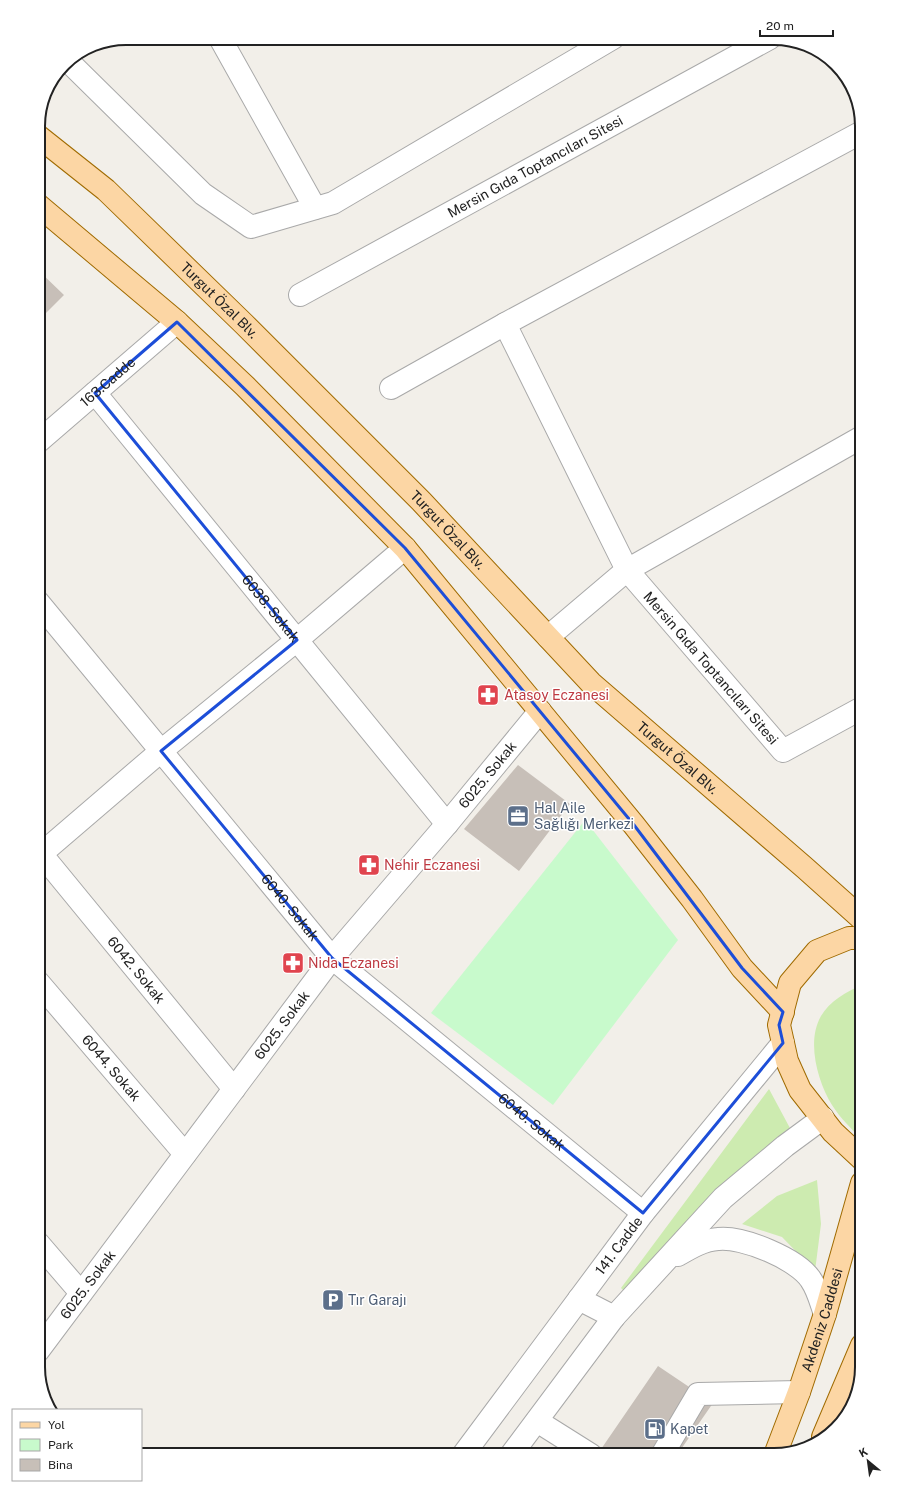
<svg xmlns="http://www.w3.org/2000/svg" width="900" height="1493" viewBox="0 0 900 1493" font-family="'Public Sans',sans-serif">
  <rect width="100%" height="100%" fill="#f2efe9"/>
  <path fill="#cdebb0" d="M 862,985 L 862,1140 C 852,1129 840,1118 832,1105 C 818,1082 806,1042 821,1016 C 829,1002 847,991 862,985 Z
    M 769,1089 L 791,1130 L 628,1295 L 621,1288 Z
    M 817,1180 L 821,1224 L 815,1271 L 782,1237 L 742,1224 L 777,1196 Z"/>
  <path fill="#c8facc" d="M 585,820 L 678,940 L 553,1105 L 431,1013 Z"/>
  <path fill="#c7bfb8" d="M 38,270 L 64,295 L 38,321 Z
    M 518,765 L 570,804 L 519,871 L 464,829 Z
    M 658,1366 L 713,1403 L 677,1455 L 597,1455 Z"/>
  <g fill="none" stroke-linecap="round" stroke-linejoin="round">
    <g stroke="#a9a9a9" stroke-width="24">
      <g id="minor">
        <path d="M 220,38 L 315,208"/>
        <path d="M 68,61 L 203,194 L 251,227 L 333,203 L 613,38"/>
        <path id="s1" d="M 300,295 L 770,38"/>
        <path d="M 505,324 L 627,570 L 548,637"/>
        <path d="M 391,388 L 505,324 L 862,132"/>
        <path id="s2" d="M 95,393 L 447,824"/>
        <path id="s3" d="M 38,442 L 177,322"/>
        <path id="s4" d="M 38,602 L 332,958 L 643,1213"/>
        <path d="M 862,708 L 783,751 L 627,570 L 862,437"/>
        <path id="s5" d="M 38,850 L 234,1089"/>
        <path d="M 41,854 L 161,751 L 297,640 L 405,548"/>
        <path id="s6" d="M 38,982 L 185,1154"/>
        <path d="M 38,1243 L 81,1293"/>
        <path d="M 678,1255 C 690,1248 703,1240 718,1239 C 742,1236 798,1259 811,1280 C 818,1290 821,1303 825,1314"/>
        <path d="M 579,1299 L 614,1317"/>
        <path id="s7" d="M 38,1351 L 332,958 L 447,824 L 540,711"/>
        <path d="M 537,1421 L 591,1455"/>
        <path id="s8" d="M 463,1455 L 643,1213 L 783,1043"/>
        <path d="M 511,1455 L 614,1317 L 723,1198 L 785,1146 L 823,1118"/>
        <path d="M 662,1455 L 698,1394 L 799,1392"/>
      </g>
    </g>
    <g stroke="#a06b00" stroke-width="24">
      <g id="major">
        <path id="s9" d="M 38,136 L 106,190 L 244,324 L 421,501 L 591,683 L 805,868 L 862,919"/>
        <path d="M 38,205 L 177,322 L 245,386 L 405,548 L 634,825 L 692,899 L 742,968 L 783,1012"/>
        <path d="M 862,1159 L 833,1132 L 800,1090 L 787,1061 L 779,1025 L 790,983 L 817,951 L 849,938 L 862,938"/>
        <path d="M 823,1437 L 862,1345"/>
        <path id="s10" d="M 775,1455 L 799,1392 L 825,1314 L 862,1183"/>
      </g>
    </g>
    <use href="#minor" stroke="#fff" stroke-width="22"/>
    <use href="#major" stroke="#fcd6a4" stroke-width="22"/>
  </g>
  <path fill="none" stroke="#1d4ed8" stroke-width="3" stroke-linejoin="round" d="M 177,322 L 405,548 L 634,825 L 742,968 L 783,1012 L 779,1025 L 783,1043 L 643,1213 L 332,958 L 161,751 L 297,640 L 95,393 Z"/>
  <defs>
    <g id="pharmacy-square" transform="scale(1.15)"><rect x="-9" y="-9" width="18" height="18" rx="4" fill="#e0444e" stroke="#fff"/><path d="M-2-6h4v4h4v4h-4v4h-4v-4h-4v-4h4Z" fill="#fff"/></g>
    <g id="office-square" transform="scale(1.15)"><rect x="-9" y="-9" width="18" height="18" rx="4" fill="#5c6f8a" stroke="#fff"/><path d="M-6-3h4V-5.5h4V-3h4V5H-6ZM-1-4.5V-3h2v-1.5ZM-6 0V1H6V0Z" fill="#fff"/></g>
    <g id="parking-square" transform="scale(1.15)"><rect x="-9" y="-9" width="18" height="18" rx="4" fill="#5c6f8a" stroke="#fff"/><path d="M-3.5-5.5H1a3.5 3.5 0 0 1 0 7H-1V5.5H-3.5ZM-1-3.4V-.6H.8a1.4 1.4 0 0 0 0-2.8Z" fill="#fff"/></g>
    <g id="fuel-square" transform="scale(1.15)"><rect x="-9" y="-9" width="18" height="18" rx="4" fill="#5c6f8a" stroke="#fff"/><path d="M-5.5-6h7V0h2V4h1.3V-2.5L3-4.5l.8-.8L6-3V5H2.5V1h-1V6h-7ZM-4.2-4.7v3.2H.2V-4.7Z" fill="#fff"/></g>
  </defs>
  <g fill-rule="evenodd">
    <use href="#pharmacy-square" x="488" y="695"/>
    <use href="#office-square" x="518" y="816"/>
    <use href="#pharmacy-square" x="369" y="865"/>
    <use href="#pharmacy-square" x="293" y="963"/>
    <use href="#parking-square" x="333" y="1300"/>
    <use href="#fuel-square" x="655" y="1429"/>
  </g>
  <g text-anchor="middle" stroke-width="3" stroke-linejoin="round" paint-order="stroke">
    <g font-size="14" fill="#222" stroke="#fff">
      <text dy="5" stroke="none"><textPath href="#s1" startOffset="268">Mersin Gıda Toptancıları Sitesi</textPath></text>
      <text dy="5" stroke="none"><textPath href="#s9" startOffset="245">Turgut Özal Blv.</textPath></text>
      <text dy="5" stroke="none"><textPath href="#s3" startOffset="92">163.Cadde</textPath></text>
      <text dy="5" stroke="none"><textPath href="#s9" startOffset="569">Turgut Özal Blv.</textPath></text>
      <text dy="5" stroke="none"><textPath href="#s2" startOffset="278">6038. Sokak</textPath></text>
      <text transform="translate(711 668) rotate(49)" y="5">Mersin Gıda Toptancıları Sitesi</text>
      <text dy="5" stroke="none"><textPath href="#s9" startOffset="893">Turgut Özal Blv.</textPath></text>
      <text dy="5" stroke="none"><textPath href="#s7" startOffset="731">6025. Sokak</textPath></text>
      <text dy="5" stroke="none"><textPath href="#s4" startOffset="396">6040. Sokak</textPath></text>
      <text dy="5" stroke="none"><textPath href="#s5" startOffset="155">6042. Sokak</textPath></text>
      <text dy="5" stroke="none"><textPath href="#s7" startOffset="407">6025. Sokak</textPath></text>
      <text dy="5" stroke="none"><textPath href="#s6" startOffset="113">6044. Sokak</textPath></text>
      <text dy="5" stroke="none"><textPath href="#s4" startOffset="720">6040. Sokak</textPath></text>
      <text dy="5" stroke="none"><textPath href="#s8" startOffset="261">141. Cadde</textPath></text>
      <text dy="5" stroke="none"><textPath href="#s7" startOffset="83">6025. Sokak</textPath></text>
      <text dy="5" stroke="none"><textPath href="#s10" startOffset="143">Akdeniz Caddesi</textPath></text>
    </g>
    <g font-size="14" fill="#be3a42" stroke="#fff" text-anchor="start">
      <text x="504" y="700">Atasoy Eczanesi</text>
      <text x="384" y="870">Nehir Eczanesi</text>
      <text x="308" y="968">Nida Eczanesi</text>
    </g>
    <g font-size="14" fill="#4e5e75" stroke="#fff" text-anchor="start">
      <text x="534" y="813">Hal Aile<tspan x="534" dy="16">Sağlığı Merkezi</tspan></text>
      <text x="348" y="1305">Tır Garajı</text>
      <text x="670" y="1434">Kapet</text>
    </g>
  </g>
  <path d="M0 0H900V1493H0ZM126 45H774A81 81 0 0 1 855 126V1367A81 81 0 0 1 774 1448H126A81 81 0 0 1 45 1367V126A81 81 0 0 1 126 45Z" fill="#fff" fill-rule="evenodd"/>
  <path fill="none" stroke="#222" stroke-width="2" d="M126 45H774A81 81 0 0 1 855 126V1367A81 81 0 0 1 774 1448H126A81 81 0 0 1 45 1367V126A81 81 0 0 1 126 45Z"/>
  <rect x="12" y="1409" width="130" height="72" fill="#ffffff" stroke="#a7a7a7"/>
  <rect x="20" y="1422" width="20" height="6" fill="#fcd6a4" stroke="#a7a7a7"/>
  <text x="48" y="1429" font-size="12" fill="#222222">Yol</text>
  <rect x="20" y="1439" width="20" height="12" fill="#c8facc" stroke="#a7a7a7"/>
  <text x="48" y="1449" font-size="12" fill="#222222">Park</text>
  <rect x="20" y="1459" width="20" height="12" fill="#c7bfb8" stroke="#a7a7a7"/>
  <text x="48" y="1469" font-size="12" fill="#222222">Bina</text>
  <g transform="translate(868 1461) rotate(331)" stroke="#ffffff" stroke-width="3" paint-order="stroke">
  <path d="M0-3L7 15L0 10L-7 15Z" fill="#222222"/>
  <text y="-6" font-size="11" font-weight="bold" text-anchor="middle" fill="#222222">K</text>
  </g>
  <path d="M760 30v6h73v-6" fill="none" stroke="#222222" stroke-width="2"/>
  <text x="766" y="30" font-size="12" fill="#222222" stroke="#ffffff" stroke-width="3" paint-order="stroke">20 m</text>
</svg>
